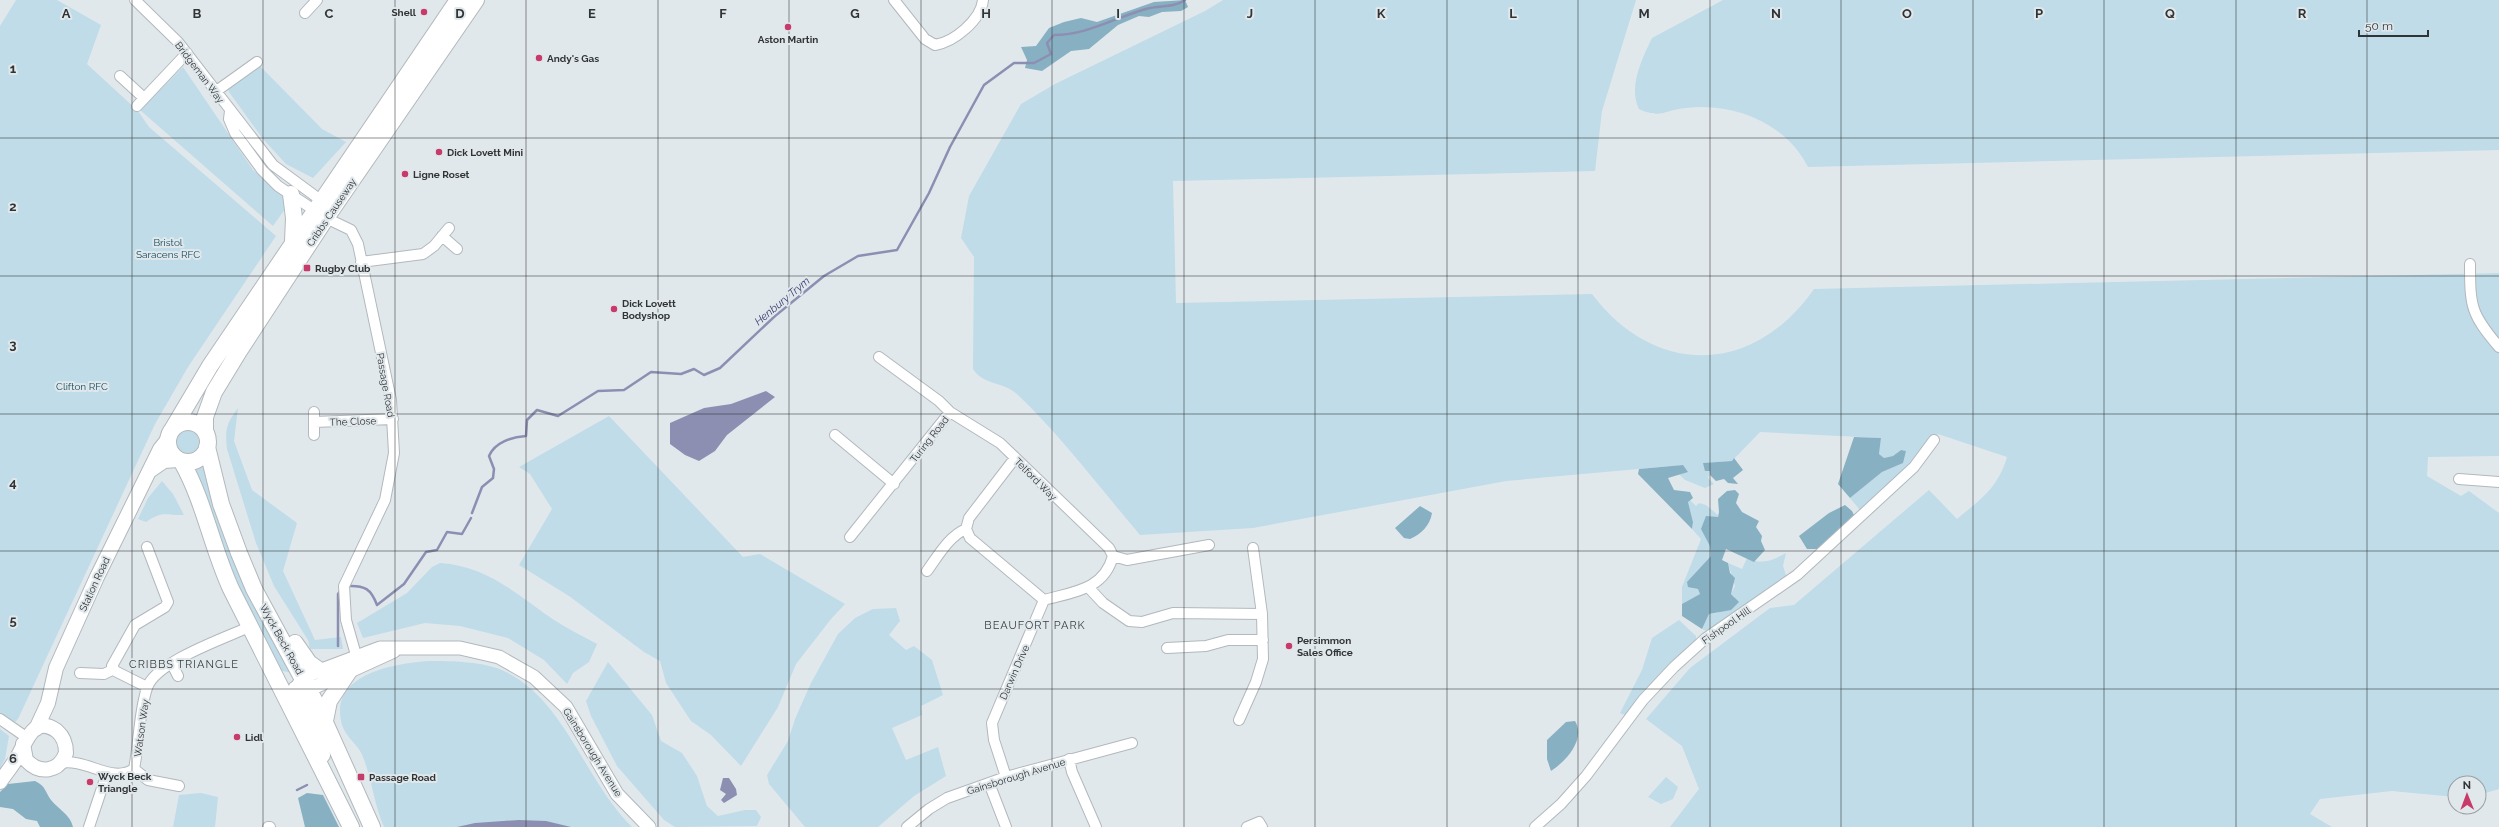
<svg xmlns="http://www.w3.org/2000/svg" width="2499" height="827" viewBox="0 0 2499 827" font-family="Raleway,sans-serif">
  <rect width="100%" height="100%" fill="#e1e8ec"/>
  <path fill="#bfdce8" d="M 16,0 L 57,0 L 101,25 L 87,64 L 138,111 L 149,127 L 276,236 L 188,367 L 155,424 L 18,719 L 15,722 L 0,713 L 0,26 Z
    M 1223,0 L 1636,0 L 1602,111 L 1595,171 L 1173,181 L 1176,303 L 1592,294 C 1656,378 1754,375 1814,289 L 2499,273 L 2499,456 L 2428,457 L 2427,476 L 2461,496 L 2469,491 L 2499,513 L 2499,789 L 2479,795 L 2479,783 L 2455,783 L 2455,797 L 2392,791 L 2320,799 L 2310,814 L 2332,827 L 1670,827 L 1699,789 L 1682,746 L 1646,719 L 1690,668 L 1770,608 L 1794,605 L 1929,490 L 1957,519 C 1981,499 1998,488 2007,457 L 1938,434 L 1928,440 L 1910,465 L 1860,510 L 1850,498 L 1882,472 L 1902,463 L 1906,451 L 1901,450 L 1893,456 L 1884,458 L 1879,454 L 1881,438 L 1760,432 L 1732,461 L 1703,463 L 1710,471 L 1708,478 L 1714,484 L 1705,488 L 1685,480 L 1679,474 L 1683,465 L 1506,481 L 1253,528 L 1140,535 C 1100,488 1062,437 1017,394 C 1004,382 983,385 973,369 L 974,257 L 961,238 L 969,196 L 1021,104 L 1055,84 L 1205,11 Z
    M 1723,0 L 2499,0 L 2499,150 L 1808,167 C 1786,123 1733,102 1686,108 C 1665,110 1660,119 1639,109 C 1628,87 1642,59 1652,38 Z
    M 259,65 L 322,129 L 346,142 L 313,178 L 286,164 L 263,139 L 229,92 L 228,89 Z
    M 183,67 L 253,170 L 290,202 L 273,226 L 140,110 Z
    M 238,408 L 234,441 L 252,490 L 297,523 L 283,571 L 315,640 L 341,637 L 343,649 L 310,649 L 308,640 L 274,586 L 256,543 L 227,449 C 225,429 226,424 238,408 Z
    M 609,416 L 743,557 L 760,554 L 845,604 L 831,619 L 796,664 L 778,707 L 741,766 L 711,735 L 691,721 L 666,683 L 660,661 L 644,652 L 569,596 L 519,565 L 552,509 L 530,474 L 519,467 Z
    M175 442a12 12 0 1 1 24 0a12 12 0 1 1-24 0Z
    M 205,465 L 293,673 L 278,670 L 241,597 L 196,470 Z
    M 162,481 L 173,494 L 184,515 C 166,516 164,510 146,522 L 138,519 L 148,498 Z
    M 1690,500 L 1696,506 L 1699,503 L 1706,505 L 1718,515 L 1710,546 L 1711,556 L 1692,577 L 1693,588 L 1698,589 L 1700,594 L 1682,604 L 1682,587 L 1701,539 L 1692,529 L 1693,522 L 1688,502 Z
    M 1786,553 L 1783,566 L 1787,578 L 1709,632 L 1702,629 L 1709,614 L 1718,613 L 1735,597 L 1731,594 L 1735,586 L 1728,563 L 1742,569 L 1747,558 C 1761,565 1772,561 1786,553 Z
    M 440,563 C 488,566 517,595 554,620 C 568,629 583,636 597,644 L 589,662 L 573,673 L 567,684 L 544,660 L 508,638 L 460,626 L 425,623 L 363,638 L 357,623 L 407,593 L 432,567 Z
    M 896,608 L 900,621 L 889,635 L 906,650 L 914,646 L 932,660 L 943,695 L 921,706 L 922,715 L 892,728 L 906,760 L 938,747 L 946,776 L 914,796 L 878,827 L 805,827 L 769,784 L 767,775 L 788,741 L 795,719 L 811,683 L 838,634 L 855,618 L 873,609 Z
    M 1679,620 L 1696,636 L 1696,642 L 1627,716 L 1620,713 L 1642,670 L 1652,638 Z
    M 428,661 C 452,661 484,661 506,672 C 566,702 585,781 632,827 L 384,827 C 374,804 372,780 363,757 C 359,745 346,738 342,725 C 328,674 393,664 428,661 Z
    M 608,662 L 652,715 L 661,741 L 682,753 L 697,776 L 707,806 L 718,816 L 745,810 L 756,810 L 761,817 L 757,826 L 675,827 L 664,820 L 617,766 L 591,716 L 586,701 Z
    M 0,729 L 9,736 L 5,759 L 0,768 Z
    M 1666,777 L 1678,787 L 1673,799 L 1661,804 L 1648,797 Z
    M 201,793 L 218,797 L 215,827 L 173,827 L 179,795 Z"/>
  <path fill="#87b0c2" d="M 1185,0 L 1188,7 L 1181,11 L 1162,12 L 1149,17 L 1139,16 L 1118,25 L 1089,49 L 1071,51 L 1042,71 L 1025,68 L 1027,60 L 1021,47 L 1036,46 L 1049,28 L 1064,22 L 1081,18 L 1097,22 L 1154,2 Z
    M 1854,437 L 1881,438 L 1879,454 L 1884,458 L 1893,456 L 1901,450 L 1906,451 L 1903,463 L 1882,472 L 1850,498 L 1838,484 Z
    M 1734,458 L 1743,470 L 1733,478 L 1738,484 L 1728,483 L 1724,479 L 1716,481 L 1710,475 L 1710,471 L 1705,471 L 1703,463 L 1732,461 Z
    M 1683,465 L 1688,472 L 1668,478 L 1674,490 L 1690,492 L 1693,498 L 1688,502 L 1693,522 L 1692,529 L 1638,474 L 1639,469 Z
    M 1735,490 L 1739,494 L 1736,503 L 1742,512 L 1759,521 L 1756,527 L 1762,536 L 1761,541 L 1765,550 L 1754,562 L 1726,549 L 1722,560 L 1728,563 L 1730,573 L 1735,578 L 1731,594 L 1739,602 L 1731,610 L 1709,614 L 1702,629 L 1682,616 L 1682,604 L 1700,594 L 1698,589 L 1688,587 L 1687,582 L 1711,556 L 1710,546 L 1701,529 L 1706,516 L 1718,517 L 1719,512 L 1718,499 L 1727,491 Z
    M 1845,505 L 1852,511 L 1855,517 L 1820,549 L 1807,549 L 1799,536 L 1829,513 Z
    M 1420,506 L 1432,513 C 1430,526 1421,534 1410,539 L 1404,538 L 1395,528 Z
    M 1575,721 C 1586,740 1566,761 1551,771 L 1547,759 L 1547,740 L 1566,722 Z
    M 35,781 C 46,786 45,792 51,800 C 59,810 70,814 73,827 L 40,827 L 37,821 L 26,819 L 13,809 L 0,807 L 0,792 L 8,784 Z
    M 307,793 L 323,795 L 339,827 L 305,827 L 298,798 Z"/>
  <path fill="#8d8fb2" d="M 766,391 L 775,397 L 727,435 L 715,451 L 699,461 L 685,455 L 670,444 L 670,423 L 704,408 L 731,404 Z
    M 723,778 L 729,778 L 736,789 L 737,795 L 724,803 L 721,800 L 726,794 L 720,790 Z
    M 519,820 L 546,821 L 571,827 L 457,827 L 475,823 Z"/>
  <g fill="none" stroke-linecap="round" stroke-linejoin="round">
    <path stroke="#8d8fb2" stroke-width="2.5" d="M 472,513 L 482,487 L 493,478 L 494,469 L 489,456 C 495,442 512,437 526,436 L 527,420 L 537,410 L 558,416 L 598,391 L 624,390 L 651,372 L 681,374 L 694,369 L 704,375 L 720,368 L 775,316 L 824,276 L 858,256 L 897,250 L 929,193 L 950,147 L 984,85 L 1014,63 L 1034,63 L 1051,54 L 1047,43 L 1054,35 C 1087,35 1114,18 1146,9 C 1159,5 1174,8 1185,0
      M 347,586 C 365,585 371,589 377,605 L 404,584 L 426,552 L 437,550 L 447,532 L 462,534 L 471,518
      M 338,646 L 338,594 L 341,590
      M 297,790 L 307,785"/>
    <g stroke="#b2b8bc" stroke-width="12">
      <path id="minor" d="M 135,0 L 178,42 L 273,165 L 326,204
        M 894,0 L 925,39 L 935,45 C 954,42 981,20 983,0
        M 305,13 L 317,0
        M 120,76 L 144,98
        M 215,92 L 257,62
        M 137,106 L 187,53
        M 230,111 L 229,119 L 235,133 L 262,170 L 278,186 L 326,218 L 351,230 L 358,244 L 391,400 L 394,453 L 385,500 L 344,586 L 346,620 L 356,655
        M 442,236 L 457,249
        M 361,262 L 423,254 L 434,246 L 449,228
        M 2470,264 C 2470,307 2471,314 2499,347
        M 879,357 L 939,401 L 950,412 L 1000,443 L 1109,548 L 1113,556 C 1104,590 1073,592 1044,600
        M 314,412 L 314,435
        M 314,422 L 393,419
        M 835,435 L 894,484
        M 1015,458 L 969,518 L 966,529 L 970,538 L 1044,600
        M 2459,479 L 2499,482
        M 850,537 L 950,412
        M 1113,556 L 1127,560 L 1209,545
        M 927,571 C 938,556 949,536 966,529
        M 1089,588 L 1103,603 L 1129,621 L 1142,622 L 1173,613 L 1262,614
        M 1167,648 L 1206,646 L 1228,640 L 1263,640
        M 172,664 L 178,676
        M 80,673 L 104,674 L 114,669
        M 147,687 L 115,671 L 112,666 L 135,625 L 165,607 L 168,602 L 147,547
        M 0,719 L 26,737
        M 1239,720 L 1256,682 L 1263,659 L 1262,614 L 1253,548
        M 1069,759 L 1072,772 L 1096,827
        M 60,763 C 87,758 112,784 134,769 C 139,744 139,712 147,688 C 155,662 225,638 249,627
        M 134,769 L 148,780 L 179,786
        M 1006,777 L 994,740 L 992,723 L 1044,600
        M 989,783 L 1006,827
        M 89,827 L 107,773
        M 268,827 L 270,827
        M 907,827 L 929,809 L 947,798 L 1006,777 L 1132,743
        M 1247,827 L 1259,822 L 1262,827
        M 1535,827 L 1561,804 L 1586,776 L 1643,700 L 1674,667 L 1706,638 L 1797,575 L 1914,467 L 1934,440"/>
    </g>
    <g stroke="#b2b8bc" stroke-width="15">
      <path id="tertiary" d="M 298,686 L 303,677 L 380,648 L 460,648 L 499,657 L 534,677 L 566,707 L 617,794 L 649,827
        M 299,689 L 317,686 L 394,651"/>
    </g>
    <g stroke="#b2b8bc" stroke-width="16">
      <path id="secondary" d="M 151,470 L 164,461 L 178,460
        M 36,729 L 48,703 L 56,668 L 97,577 L 160,449 L 168,439
        M 0,782 C 6,773 13,765 18,756 C 26,742 34,714 57,731 C 64,737 66,744 66,753 C 59,772 40,775 26,760 L 23,744"/>
    </g>
    <g stroke="#b2b8bc" stroke-width="18">
      <path id="primary" d="M 291,194 L 294,218 L 293,241
        M168 442a20 20 0 1 1 40 0a20 20 0 1 1-40 0Z
        M 172,430 L 210,366 L 458,0
        M 205,432 L 205,417 L 214,392 L 239,351 L 326,218 L 476,0
        M 207,447 L 221,504 L 239,553 L 254,589 L 318,707 L 372,827
        M 182,462 C 204,501 212,548 231,589 L 351,827
        M 295,643 L 309,663 L 319,670
        M 296,689 L 312,725 L 322,755
        M 325,721 L 329,701 L 349,671"/>
    </g>
    <use href="#minor" stroke="#fff" stroke-width="10"/>
    <use href="#tertiary" stroke="#fff" stroke-width="13"/>
    <use href="#secondary" stroke="#fff" stroke-width="14"/>
    <use href="#primary" stroke="#fff" stroke-width="16"/>
  </g>
  <path fill="none" stroke="#313435" stroke-width="1" stroke-opacity="0.55" d="M 132,0 L 132,827M 263,0 L 263,827M 395,0 L 395,827M 526,0 L 526,827M 658,0 L 658,827M 789,0 L 789,827M 921,0 L 921,827M 1052,0 L 1052,827M 1184,0 L 1184,827M 1315,0 L 1315,827M 1447,0 L 1447,827M 1578,0 L 1578,827M 1710,0 L 1710,827M 1841,0 L 1841,827M 1973,0 L 1973,827M 2104,0 L 2104,827M 2236,0 L 2236,827M 2367,0 L 2367,827M 0,138 L 2499,138M 0,276 L 2499,276M 0,414 L 2499,414M 0,551 L 2499,551M 0,689 L 2499,689"/>
  <g fill="#c73a69" stroke="#e1e8ec" stroke-width="1.5">
    <circle cx="424" cy="12" r="4"/>
    <circle cx="788" cy="27" r="4"/>
    <circle cx="539" cy="58" r="4"/>
    <circle cx="439" cy="152" r="4"/>
    <circle cx="405" cy="174" r="4"/>
    <rect x="303" y="264" width="8" height="8" rx="2"/>
    <circle cx="614" cy="309" r="4"/>
    <circle cx="1289" cy="646" r="4"/>
    <circle cx="237" cy="737" r="4"/>
    <rect x="357" y="773" width="8" height="8" rx="2"/>
    <circle cx="90" cy="782" r="4"/>
  </g>
  <g text-anchor="middle" stroke-width="4" stroke-linejoin="round" paint-order="stroke">
    <g font-size="10" font-weight="bold" fill="#313435" stroke="#e1e8ec" text-anchor="start">
      <text x="416" y="16" text-anchor="end">Shell</text>
      <text x="788" y="43" text-anchor="middle">Aston Martin</text>
      <text x="547" y="62">Andy's Gas</text>
      <text x="447" y="156">Dick Lovett Mini</text>
      <text x="413" y="178">Ligne Roset</text>
      <text x="315" y="272">Rugby Club</text>
      <text x="622" y="307">Dick Lovett<tspan x="622" dy="12">Bodyshop</tspan></text>
      <text x="1297" y="644">Persimmon<tspan x="1297" dy="12">Sales Office</tspan></text>
      <text x="245" y="741">Lidl</text>
      <text x="98" y="780">Wyck Beck<tspan x="98" dy="12">Triangle</tspan></text>
      <text x="369" y="781">Passage Road</text>
    </g>
    <g font-size="10" fill="#313435" stroke="#e1e8ec">
      <text transform="translate(200 72) rotate(53)" y="4">Bridgeman Way</text>
      <text transform="translate(331 212) rotate(-56)" y="4">Cribbs Causeway</text>
      <text transform="translate(386 385) rotate(80)" y="4">Passage Road</text>
      <text transform="translate(353 421) rotate(-2)" y="4">The Close</text>
      <text transform="translate(929 439) rotate(-52)" y="4">Turing Road</text>
      <text transform="translate(1036 479) rotate(45)" y="4">Telford Way</text>
      <text transform="translate(94 584) rotate(-65)" y="4">Station Road</text>
      <text transform="translate(1726 625) rotate(-35)" y="4">Fishpool Hill</text>
      <text transform="translate(282 639) rotate(61)" y="4">Wyck Beck Road</text>
      <text transform="translate(1014 672) rotate(-66)" y="4">Darwin Drive</text>
      <text transform="translate(141 728) rotate(-82)" y="4">Watson Way</text>
      <text transform="translate(593 752) rotate(58)" y="4">Gainsborough Avenue</text>
      <text transform="translate(1016 776) rotate(-17)" y="4">Gainsborough Avenue</text>
    </g>
    <g font-size="10" fill="#124a5e" stroke="#e1e8ec">
      <text x="168" y="246">Bristol<tspan x="168" dy="12">Saracens RFC</tspan></text>
      <text x="82" y="390">Clifton RFC</text>
    </g>
    <g font-size="11" font-style="italic" fill="#3c3c6d" stroke="#e1e8ec">
      <text transform="translate(782 301) rotate(-40)" y="4">Henbury Trym</text>
    </g>
    <g font-size="11" letter-spacing="1" fill="#383d40" stroke="#e1e8ec">
      <text x="1035" y="629">BEAUFORT PARK</text>
      <text x="184" y="668">CRIBBS TRIANGLE</text>
    </g>
  </g>
  <g font-size="13" text-anchor="middle" font-weight="bold" fill="#313435" stroke="#e1e8ec" stroke-width="4" stroke-linejoin="round" paint-order="stroke">
    <text x="66" y="18">A</text>
    <text x="197" y="18">B</text>
    <text x="329" y="18">C</text>
    <text x="460" y="18">D</text>
    <text x="592" y="18">E</text>
    <text x="723" y="18">F</text>
    <text x="855" y="18">G</text>
    <text x="986" y="18">H</text>
    <text x="1118" y="18">I</text>
    <text x="1250" y="18">J</text>
    <text x="1381" y="18">K</text>
    <text x="1513" y="18">L</text>
    <text x="1644" y="18">M</text>
    <text x="1776" y="18">N</text>
    <text x="1907" y="18">O</text>
    <text x="2039" y="18">P</text>
    <text x="2170" y="18">Q</text>
    <text x="2302" y="18">R</text>
    <text x="13" y="73">1</text>
    <text x="13" y="211">2</text>
    <text x="13" y="349">3</text>
    <text x="13" y="487">4</text>
    <text x="13" y="625">5</text>
    <text x="13" y="763">6</text>
  </g>
  <g transform="translate(2467 795) rotate(359)"><circle r="19" fill="#e1e8ec" stroke="#9ba0a3"/>
  <path d="M0-3L7 15L0 10L-7 15Z" fill="#c73a69"/>
  <text y="-6" font-size="11" font-weight="bold" text-anchor="middle" fill="#313435">N</text>
  </g>
  <path d="M2359 30v6h69v-6" fill="none" stroke="#313435" stroke-width="2"/>
  <text x="2365" y="30" font-size="12" fill="#313435" stroke="#e1e8ec" stroke-width="3" paint-order="stroke">50 m</text>
</svg>
